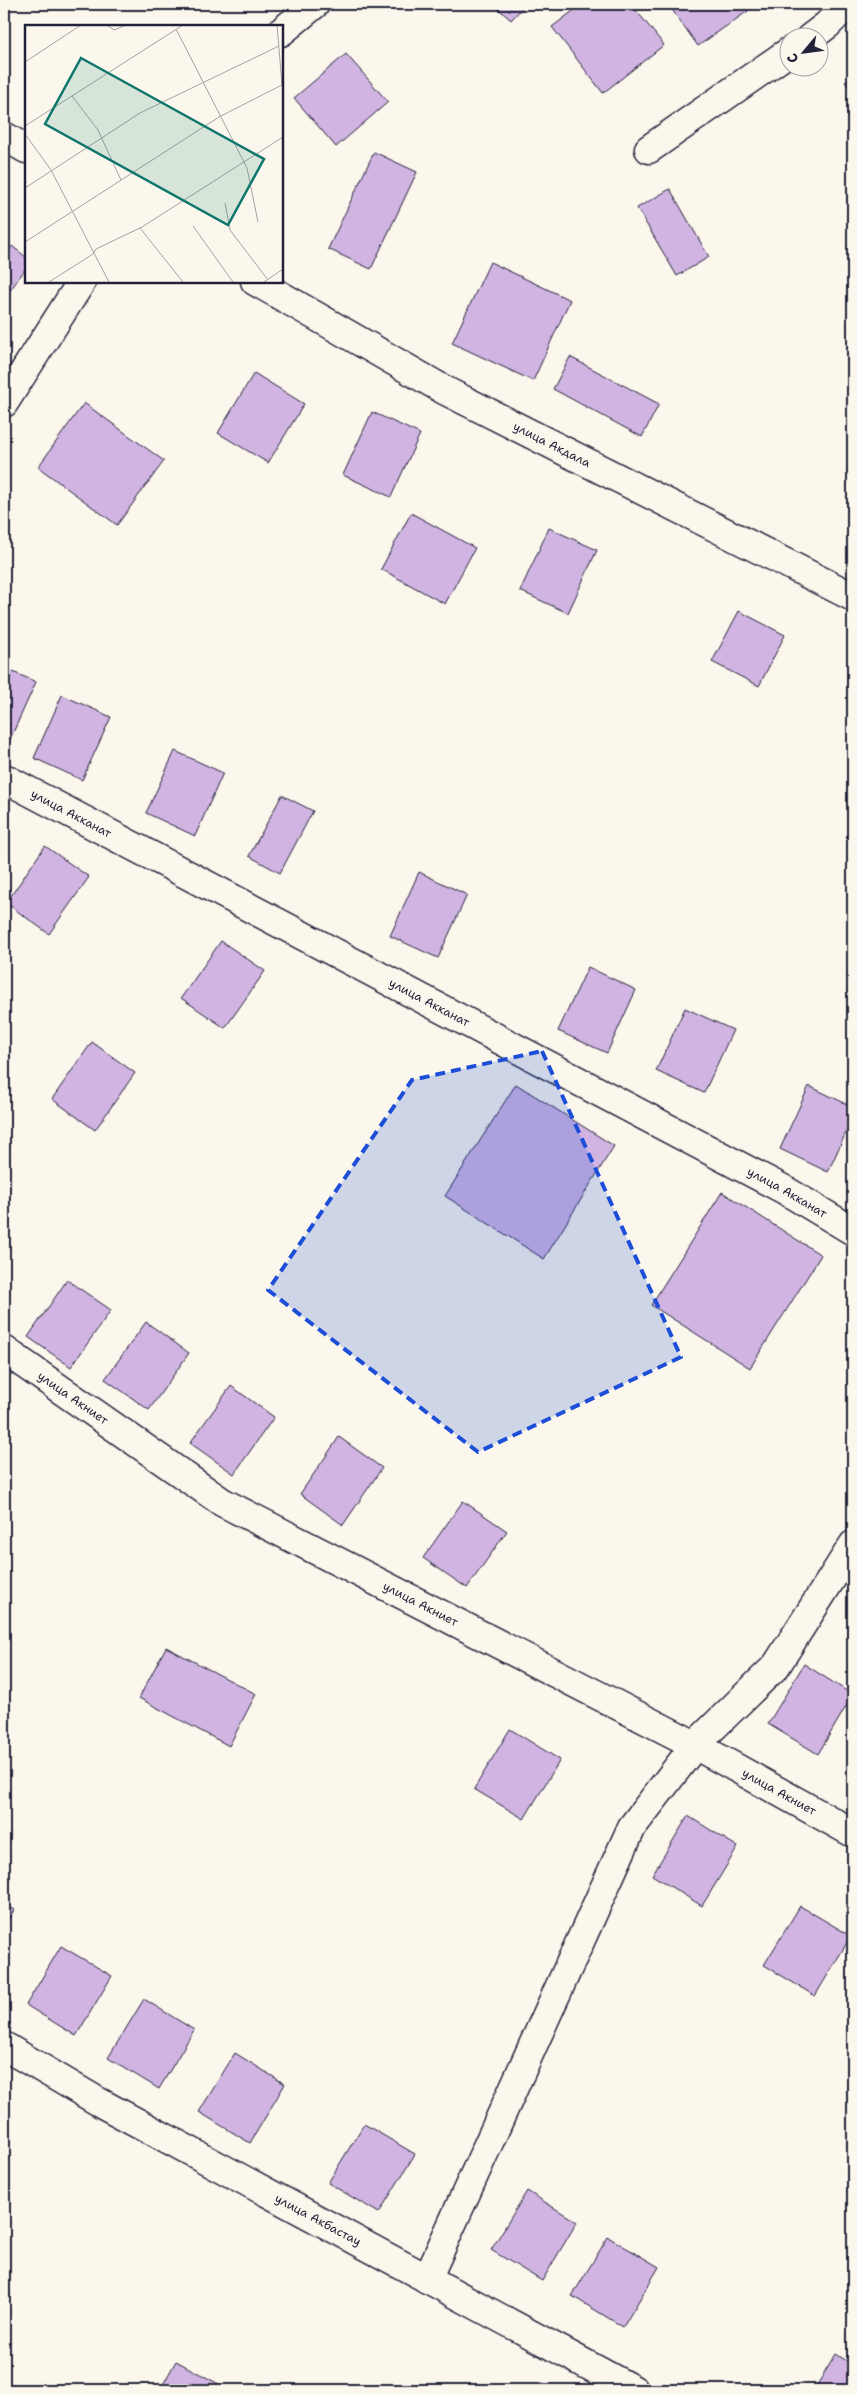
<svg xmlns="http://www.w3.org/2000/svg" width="857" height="2394" viewBox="0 0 857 2394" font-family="'Shantell Sans',sans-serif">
  <rect width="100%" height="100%" fill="#fbf7ec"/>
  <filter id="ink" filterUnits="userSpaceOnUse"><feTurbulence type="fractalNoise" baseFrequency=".02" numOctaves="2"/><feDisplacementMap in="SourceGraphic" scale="10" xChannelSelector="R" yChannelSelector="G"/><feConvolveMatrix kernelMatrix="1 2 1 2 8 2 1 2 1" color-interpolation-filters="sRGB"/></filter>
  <g filter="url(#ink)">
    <path fill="#d1b4e2" stroke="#22223b" d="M 493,4 L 526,4 L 511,20 Z
      M 582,4 L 631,4 L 664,45 L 603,93 L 552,27 Z
      M 668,4 L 743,4 L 748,11 L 698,46 Z
      M 346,54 L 388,102 L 336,147 L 294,98 Z
      M 853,75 L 853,92 L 845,82 Z
      M 374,152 L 417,172 L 371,269 L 328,249 Z
      M 670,189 L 709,257 L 677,276 L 637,208 Z
      M 12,246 L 26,257 L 26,268 L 4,299 L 4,257 Z
      M 490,262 L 570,300 L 533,381 L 452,343 Z
      M 570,357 L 659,404 L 642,437 L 553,389 Z
      M 254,373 L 304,404 L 268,463 L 218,433 Z
      M 84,403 L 164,461 L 117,525 L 38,467 Z
      M 372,412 L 420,434 L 391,497 L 343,475 Z
      M 411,513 L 475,548 L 445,604 L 381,569 Z
      M 549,528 L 597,550 L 568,613 L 520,591 Z
      M 739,611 L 785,635 L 759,686 L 712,662 Z
      M 4,668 L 36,682 L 7,746 L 4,744 Z
      M 62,695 L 111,717 L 82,780 L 34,758 Z
      M 175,751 L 223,773 L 195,836 L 146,813 Z
      M 282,795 L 313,811 L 280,873 L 249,856 Z
      M 45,846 L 89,877 L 49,934 L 6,903 Z
      M 419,872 L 467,895 L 438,958 L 390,936 Z
      M 221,941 L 265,971 L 225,1028 L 181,998 Z
      M 588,967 L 636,990 L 607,1053 L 558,1031 Z
      M 685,1008 L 733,1030 L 704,1093 L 656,1071 Z
      M 92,1042 L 135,1073 L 95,1130 L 52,1099 Z
      M 516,1084 L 614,1146 L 544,1259 L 445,1196 Z
      M 809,1086 L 853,1107 L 853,1117 L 828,1172 L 780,1149 Z
      M 722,1192 L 821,1255 L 750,1368 L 651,1305 Z
      M 67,1280 L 111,1310 L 71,1367 L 28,1337 Z
      M 146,1322 L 189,1353 L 149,1410 L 105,1379 Z
      M 231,1386 L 274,1417 L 234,1474 L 190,1443 Z
      M 339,1437 L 382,1468 L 343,1525 L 300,1494 Z
      M 463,1501 L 507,1531 L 467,1588 L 423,1558 Z
      M 166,1647 L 256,1694 L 229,1746 L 139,1698 Z
      M 804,1664 L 853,1695 L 818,1754 L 768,1724 Z
      M 510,1729 L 560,1760 L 524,1819 L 474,1789 Z
      M 688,1816 L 738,1847 L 702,1906 L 652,1875 Z
      M 4,1904 L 14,1910 L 4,1927 Z
      M 800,1906 L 851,1936 L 815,1996 L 764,1965 Z
      M 61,1946 L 112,1976 L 76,2036 L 26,2005 Z
      M 144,1999 L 194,2030 L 159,2089 L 108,2058 Z
      M 235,2053 L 285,2084 L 250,2143 L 199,2112 Z
      M 364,2124 L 415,2154 L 379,2213 L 328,2183 Z
      M 527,2191 L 577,2222 L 542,2281 L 491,2250 Z
      M 608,2237 L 659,2267 L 623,2327 L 572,2296 Z
      M 836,2354 L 853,2365 L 853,2390 L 814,2390 Z
      M 176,2361 L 226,2388 L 225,2390 L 160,2390 Z"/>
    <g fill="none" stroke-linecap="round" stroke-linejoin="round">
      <g stroke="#22223b" stroke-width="31">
        <g id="minor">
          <path d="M 281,32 L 315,4"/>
          <path d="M 810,38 L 827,25 L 848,4"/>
          <path d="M 4,136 L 26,149"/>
          <path d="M 649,149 L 790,51"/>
          <path id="s1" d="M 255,281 L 446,391 L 853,597"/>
          <path d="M 4,403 L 82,281"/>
          <path id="s2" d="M 4,778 L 783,1189 L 853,1231"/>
          <path id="s3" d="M 4,1350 L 222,1502 L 695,1745 L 853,1833"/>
          <path id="s4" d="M 4,2046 L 99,2102 L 634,2390"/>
          <path d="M 427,2279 L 632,1827 L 695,1745 L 776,1666 L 853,1545"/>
        </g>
      </g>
      <use href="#minor" stroke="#fbf7ec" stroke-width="28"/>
    </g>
  </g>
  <path fill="#1d4ed8" fill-opacity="0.2" stroke="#1d4ed8" stroke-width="4" stroke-dasharray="10 6" stroke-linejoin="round" d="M 542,1051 L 681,1357 L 478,1452 L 268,1290 L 412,1080 Z"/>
  <g text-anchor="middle" stroke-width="4" stroke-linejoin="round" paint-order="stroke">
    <g font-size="12" fill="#22223b" stroke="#fbf7ec">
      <text dy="4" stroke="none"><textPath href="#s1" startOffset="339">улица Акдала</textPath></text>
      <text dy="4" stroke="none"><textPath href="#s2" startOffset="76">улица Акканат</textPath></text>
      <text dy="4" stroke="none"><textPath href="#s2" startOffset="481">улица Акканат</textPath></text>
      <text dy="4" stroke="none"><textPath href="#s2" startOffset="886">улица Акканат</textPath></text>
      <text dy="4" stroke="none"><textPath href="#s3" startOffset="84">улица Акниет</textPath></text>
      <text dy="4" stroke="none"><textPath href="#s3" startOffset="489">улица Акниет</textPath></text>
      <text dy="4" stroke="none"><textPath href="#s3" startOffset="894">улица Акниет</textPath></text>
      <text dy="4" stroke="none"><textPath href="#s4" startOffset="359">улица Акбастау</textPath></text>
    </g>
  </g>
  <g transform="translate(25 25)">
    <rect width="258" height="258" fill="#fbf7ec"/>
    <path fill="none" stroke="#a4a2a5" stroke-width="1" d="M 82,0 L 89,5 L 101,0M 151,4 L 222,143 L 233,197M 0,37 L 56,0M 47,71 L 73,105 L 96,155M 0,101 L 158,0M 0,109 L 26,145 L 84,257M 0,163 L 115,88 L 254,21M 200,178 L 205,205 L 243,255M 168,201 L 208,257M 115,203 L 158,257M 0,217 L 194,92 L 257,60 L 252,0M 24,257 L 68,229 L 71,224 L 117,202 L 258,112M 239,257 L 258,244"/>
    <path fill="#0f766e" fill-opacity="0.15" stroke="#0f766e" stroke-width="2.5" d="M 56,33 L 239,134 L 203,200 L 20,99 Z"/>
    <rect width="258" height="258" fill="none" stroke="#22223b" stroke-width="2.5"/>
  </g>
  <rect width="857" height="2394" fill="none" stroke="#fbf7ec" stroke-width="20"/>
  <rect x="10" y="10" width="837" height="2374" fill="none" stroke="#22223b" stroke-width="2" filter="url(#ink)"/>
  <g transform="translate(804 52) rotate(241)"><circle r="24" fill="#fbf7ec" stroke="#a4a2a5"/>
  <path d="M0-4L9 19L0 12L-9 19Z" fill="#22223b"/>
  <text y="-8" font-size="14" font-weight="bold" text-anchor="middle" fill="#22223b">С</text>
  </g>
</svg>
